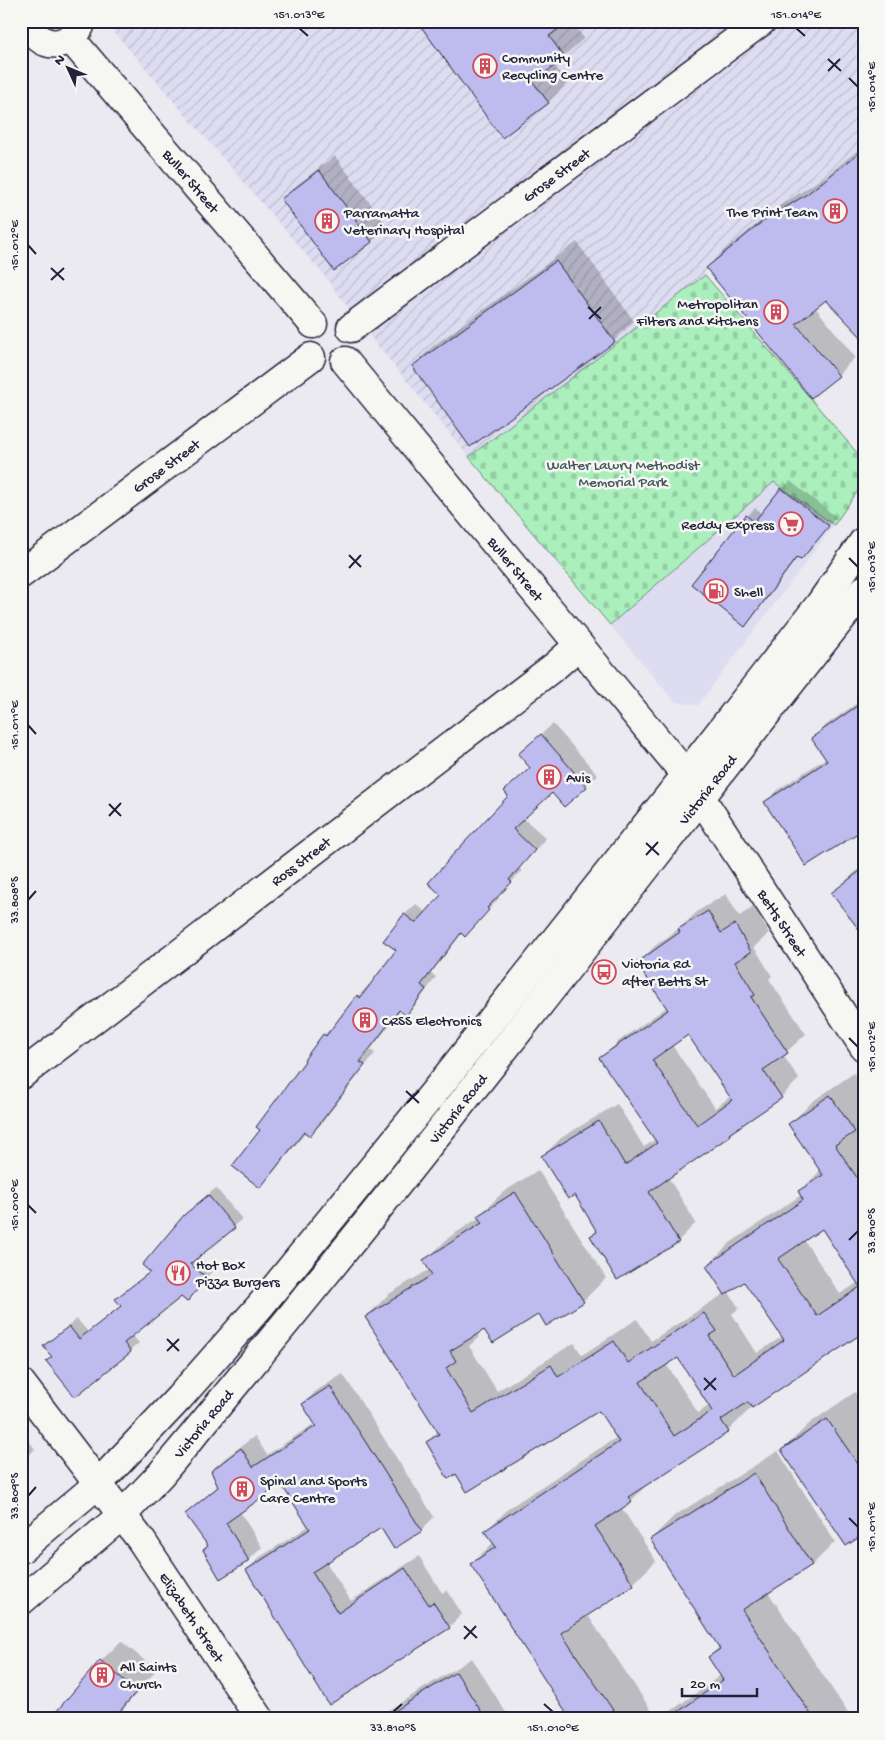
<svg xmlns="http://www.w3.org/2000/svg" width="885" height="1740" viewBox="0 0 885 1740" font-family="'Gochi Hand',sans-serif">
  <defs>
    <pattern id="industrial-furrows" width="10" height="10" patternUnits="userSpaceOnUse" patternTransform="scale(1.25)"><rect width="10" height="10" fill="#dedcf0"/><path d="M-1 1l2-2M0 10L10 0M9 11l2-2" fill="none" stroke="#bebccf"/></pattern>
    <pattern id="cemetery-stones" width="16" height="16" patternUnits="userSpaceOnUse" patternTransform="scale(1.25)"><rect width="16" height="16" fill="#abf0bc"/><path d="M2 7V4a2 2 0 0 1 4 0v3zM10 15v-3a2 2 0 0 1 4 0v3z" fill="#93cea2"/></pattern>
  </defs>
  <rect width="100%" height="100%" fill="#ebeaf1"/>
  <filter id="ink" filterUnits="userSpaceOnUse"><feTurbulence type="fractalNoise" baseFrequency=".02" numOctaves="2"/><feDisplacementMap in="SourceGraphic" scale="10" xChannelSelector="R" yChannelSelector="G"/><feConvolveMatrix kernelMatrix="1 2 1 2 8 2 1 2 1" color-interpolation-filters="sRGB"/></filter>
  <g filter="url(#ink)">
    <path fill="#dedcf0" d="M 774,482 L 834,525 L 698,705 L 675,702 L 610,625 Z"/>
    <path fill="url(#industrial-furrows)" d="M 110,21 L 864,21 L 864,148 L 706,268 L 705,275 L 469,457 L 377,345 L 322,273 L 107,24 Z"/>
    <path fill="url(#cemetery-stones)" stroke="#66897c" d="M 705,275 L 864,461 L 864,482 L 834,525 L 774,482 L 610,625 L 469,457 Z"/>
    <path fill="#0003" fill-rule="evenodd" d="M 430,21 L 571,21 L 584,38 L 554,65 L 567,83 L 548,102 Z
      M 864,145 L 864,338 L 826,298 L 815,307 L 855,357 L 838,375 L 707,268 L 725,250 L 778,207 L 826,176 Z
      M 335,156 L 387,226 L 372,241 L 335,269 L 282,199 L 298,184 Z
      M 577,242 L 634,321 L 614,341 L 413,366 L 433,346 Z
      M 790,481 L 836,517 L 809,551 L 800,559 L 798,557 L 753,617 L 745,625 L 747,516 L 755,508 L 762,514 Z
      M 864,698 L 864,827 L 766,802 L 779,789 L 826,758 L 813,738 L 826,725 Z
      M 553,724 L 598,775 L 565,805 L 552,791 L 523,818 L 546,838 L 519,868 L 522,871 L 497,896 L 499,898 L 476,924 L 462,933 L 431,973 L 436,977 L 417,1003 L 406,1014 L 401,1010 L 370,1050 L 375,1053 L 321,1124 L 310,1135 L 306,1132 L 271,1175 L 260,1186 L 261,1130 L 324,1035 L 335,1024 L 336,1025 L 358,996 L 369,985 L 370,986 L 397,950 L 404,915 L 416,904 L 427,913 L 443,895 L 510,796 L 531,767 L 531,743 Z
      M 864,864 L 864,935 L 833,893 Z
      M 726,894 L 739,916 L 754,907 L 769,933 L 754,947 L 772,976 L 769,979 L 806,1034 L 783,1055 L 799,1079 L 781,1097 L 738,1126 L 730,1135 L 668,1177 L 696,1223 L 678,1241 L 592,1236 L 598,1230 L 575,1193 L 543,1156 L 561,1138 L 617,1104 L 644,1147 L 656,1139 L 601,1059 L 619,1041 L 667,1007 L 637,964 L 655,946 L 681,927 L 698,911 ZM 689,1033 L 731,1096 L 715,1108 L 672,1045 Z
      M 854,1073 L 864,1088 L 864,1121 L 860,1125 L 864,1130 L 864,1331 L 747,1403 L 751,1408 L 728,1431 L 650,1481 L 631,1501 L 621,1507 L 656,1561 L 633,1584 L 587,1614 L 657,1719 L 571,1719 L 471,1564 L 494,1542 L 486,1531 L 509,1508 L 617,1437 L 599,1409 L 456,1472 L 427,1443 L 438,1431 L 366,1317 L 389,1294 L 430,1269 L 425,1261 L 448,1238 L 480,1217 L 479,1216 L 502,1193 L 538,1170 L 606,1278 L 583,1301 L 546,1324 L 539,1312 L 485,1328 L 476,1333 L 479,1337 L 469,1346 L 497,1391 L 574,1343 L 582,1355 L 637,1319 L 651,1341 L 725,1293 L 707,1266 L 730,1243 L 801,1195 L 799,1192 L 821,1170 L 790,1124 L 813,1101 ZM 822,1227 L 859,1282 L 840,1294 L 804,1240 ZM 745,1280 L 783,1336 L 757,1353 L 732,1314 L 739,1308 L 728,1291 ZM 679,1356 L 710,1405 L 698,1413 L 666,1364 Z
      M 216,1188 L 242,1219 L 197,1256 L 214,1269 L 194,1292 L 181,1295 L 132,1335 L 139,1343 L 76,1396 L 53,1356 L 45,1346 L 77,1319 L 88,1332 L 122,1305 L 117,1299 L 151,1271 L 184,1215 Z
      M 343,1374 L 434,1517 L 421,1530 L 394,1547 L 382,1527 L 326,1562 L 351,1601 L 419,1556 L 442,1593 L 447,1590 L 462,1614 L 449,1627 L 330,1703 L 247,1570 L 260,1557 L 309,1526 L 281,1482 L 240,1512 L 262,1547 L 249,1560 L 221,1577 L 209,1545 L 186,1514 L 219,1485 L 212,1471 L 225,1458 L 255,1436 L 267,1455 L 315,1423 L 303,1404 L 316,1391 Z
      M 855,1392 L 864,1405 L 864,1533 L 782,1450 L 810,1423 Z
      M 23,1433 L 35,1449 L 21,1463 L 21,1435 Z
      M 778,1451 L 835,1542 L 812,1565 L 768,1592 L 852,1719 L 660,1719 L 721,1675 L 709,1657 L 720,1646 L 651,1539 L 674,1516 Z
      M 121,1641 L 156,1670 L 115,1719 L 52,1719 L 101,1661 Z
      M 472,1658 L 510,1719 L 376,1719 L 379,1716 Z"/>
    <path fill="#bebcee" stroke="#22223b" fill-rule="evenodd" d="M 417,21 L 569,21 L 549,36 L 565,58 L 533,82 L 549,103 L 502,138 Z
      M 864,149 L 864,340 L 826,300 L 796,324 L 839,376 L 811,398 L 706,268 L 762,222 L 807,194 Z
      M 319,170 L 372,242 L 334,271 L 281,199 Z
      M 556,261 L 615,342 L 470,447 L 412,366 Z
      M 781,488 L 829,526 L 801,560 L 796,558 L 745,627 L 691,584 L 746,515 L 754,522 Z
      M 864,701 L 864,829 L 806,866 L 764,802 L 827,761 L 811,738 Z
      M 541,734 L 587,787 L 564,807 L 552,793 L 513,829 L 535,850 L 509,880 L 512,882 L 487,908 L 489,910 L 465,937 L 461,933 L 421,985 L 426,989 L 406,1016 L 399,1010 L 360,1062 L 365,1065 L 310,1136 L 304,1132 L 260,1188 L 232,1166 L 260,1130 L 256,1127 L 305,1061 L 304,1060 L 323,1034 L 326,1036 L 357,995 L 360,998 L 396,950 L 383,941 L 404,914 L 416,923 L 441,895 L 428,883 L 447,862 L 446,862 L 508,796 L 504,791 L 530,768 L 518,754 Z
      M 864,868 L 864,936 L 831,893 Z
      M 708,911 L 721,933 L 735,924 L 751,952 L 735,962 L 755,995 L 751,997 L 788,1053 L 763,1070 L 782,1098 L 729,1134 L 730,1136 L 649,1192 L 679,1242 L 617,1280 L 590,1236 L 597,1232 L 575,1195 L 568,1199 L 541,1156 L 599,1121 L 625,1165 L 657,1143 L 599,1058 L 668,1010 L 636,963 L 680,932 L 678,929 ZM 688,1035 L 732,1100 L 697,1125 L 652,1060 Z
      M 830,1095 L 855,1132 L 835,1145 L 864,1188 L 864,1332 L 752,1408 L 748,1402 L 721,1420 L 729,1432 L 628,1497 L 632,1502 L 595,1526 L 634,1585 L 561,1633 L 619,1719 L 570,1719 L 508,1623 L 509,1622 L 470,1564 L 496,1547 L 484,1531 L 619,1442 L 599,1411 L 467,1492 L 456,1474 L 448,1479 L 426,1442 L 439,1434 L 365,1317 L 432,1275 L 423,1260 L 482,1223 L 477,1216 L 515,1192 L 584,1302 L 546,1326 L 539,1314 L 493,1343 L 484,1330 L 450,1351 L 456,1361 L 446,1368 L 473,1413 L 551,1365 L 558,1377 L 614,1341 L 628,1363 L 704,1313 L 717,1331 L 709,1336 L 734,1375 L 784,1340 L 744,1282 L 725,1295 L 706,1266 L 803,1200 L 798,1191 L 823,1175 L 788,1124 ZM 822,1229 L 860,1287 L 817,1316 L 778,1259 ZM 678,1358 L 712,1411 L 674,1436 L 640,1382 Z
      M 208,1195 L 235,1228 L 190,1264 L 207,1278 L 187,1302 L 181,1297 L 124,1343 L 131,1352 L 75,1397 L 46,1361 L 52,1357 L 43,1346 L 69,1326 L 79,1339 L 121,1306 L 115,1299 L 150,1272 L 142,1265 L 184,1215 Z
      M 330,1386 L 422,1531 L 394,1549 L 381,1528 L 312,1572 L 338,1613 L 405,1568 L 429,1605 L 433,1602 L 450,1628 L 329,1705 L 246,1570 L 310,1529 L 281,1484 L 226,1523 L 249,1561 L 220,1579 L 203,1550 L 208,1546 L 185,1514 L 218,1487 L 211,1471 L 241,1448 L 253,1467 L 316,1426 L 302,1404 Z
      M 827,1419 L 864,1473 L 864,1534 L 846,1546 L 781,1450 Z
      M 754,1473 L 812,1565 L 742,1610 L 814,1719 L 668,1719 L 723,1680 L 708,1657 L 720,1649 L 650,1539 Z
      M 100,1660 L 137,1691 L 113,1719 L 50,1719 Z
      M 456,1672 L 486,1719 L 382,1719 Z"/>
    <g fill="none" stroke-linecap="round" stroke-linejoin="round">
      <g stroke="#22223b" stroke-width="31">
        <g id="minor">
          <path d="M 30,21 C 36,52 73,50 82,21"/>
          <path id="s1" d="M 71,39 L 313,324"/>
          <path id="s2" d="M 351,328 L 762,21"/>
          <path id="s3" d="M 345,361 L 686,775"/>
          <path id="s4" d="M 21,574 L 311,357"/>
          <path id="s5" d="M 701,798 L 864,1047"/>
          <path id="s6" d="M 21,1075 L 555,666 L 579,645"/>
          <path id="s7" d="M 21,1383 L 141,1540 L 260,1719"/>
        </g>
      </g>
      <g stroke="#22223b" stroke-width="31">
        <g id="major">
          <path d="M 21,1549 L 98,1484 L 179,1398 L 261,1305 L 440,1085 L 686,775 L 820,604 L 864,541"/>
          <path id="s8" d="M 21,1601 L 122,1515 L 161,1474 C 265,1349 368,1223 468,1095 C 601,927 731,757 864,590"/>
        </g>
      </g>
      <use href="#minor" stroke="#f6f6f2" stroke-width="28"/>
      <use href="#major" stroke="#f6f6f2" stroke-width="28"/>
    </g>
  </g>
  <path fill="none" stroke="#22223b" stroke-width="2" d="M 299,28 L 308,36M 796,28 L 805,36M 828,59 L 841,71M 828,71 L 840,59M 849,78 L 858,87M 28,245 L 36,254M 51,268 L 64,280M 51,280 L 64,268M 588,307 L 601,319M 589,319 L 601,307M 349,555 L 361,567M 849,558 L 858,567M 349,568 L 361,555M 28,725 L 36,734M 109,804 L 121,816M 109,816 L 121,803M 646,843 L 659,855M 646,855 L 658,842M 28,900 L 36,891M 849,1038 L 858,1047M 406,1091 L 419,1103M 407,1103 L 419,1091M 28,1205 L 36,1213M 849,1240 L 858,1231M 167,1339 L 179,1351M 167,1351 L 179,1339M 704,1378 L 716,1390M 704,1390 L 716,1378M 28,1496 L 36,1487M 849,1518 L 858,1527M 464,1626 L 477,1638M 464,1639 L 476,1626M 544,1704 L 553,1712M 393,1712 L 402,1704"/>
  <defs>
    <g id="building-ring" transform="scale(1.25)"><circle r="9.5" fill="#f6f6f2" stroke="#d1495b" stroke-width="1.5"/><path d="M-4-6H4V6H1V3H-1V6H-4ZM-2.5-4.3h1.7v1.8h-1.7ZM.8-4.3h1.7v1.8H.8ZM-2.5-1h1.7V.8h-1.7ZM.8-1h1.7V.8H.8Z" fill="#d1495b"/></g>
    <g id="supermarket-ring" transform="scale(1.25)"><circle r="9.5" fill="#f6f6f2" stroke="#d1495b" stroke-width="1.5"/><path d="M-6-5.5h2.5l.6 2H6L4.5 2H-2.5L-4.4-4H-6ZM-1.5 3.2a1.3 1.3 0 1 0 .1 0ZM3 3.2a1.3 1.3 0 1 0 .1 0Z" fill="#d1495b"/></g>
    <g id="fuel-ring" transform="scale(1.25)"><circle r="9.5" fill="#f6f6f2" stroke="#d1495b" stroke-width="1.5"/><path d="M-5.5-6h7V0h2V4h1.3V-2.5L3-4.5l.8-.8L6-3V5H2.5V1h-1V6h-7ZM-4.2-4.7v3.2H.2V-4.7Z" fill="#d1495b"/></g>
    <g id="bus-ring" transform="scale(1.25)"><circle r="9.5" fill="#f6f6f2" stroke="#d1495b" stroke-width="1.5"/><path d="M-5-6H5V4H4V6H2V4H-2V6H-4V4H-5ZM-3.5-4V0h7V-4ZM-3.5 1.2v1.5H-2V1.2ZM2 1.2v1.5H3.5V1.2Z" fill="#d1495b"/></g>
    <g id="restaurant-ring" transform="scale(1.25)"><circle r="9.5" fill="#f6f6f2" stroke="#d1495b" stroke-width="1.5"/><path d="M-5-6h1v4h1v-4h1v4h1v-4h1v5L-1.5 .5V6h-2V.5L-5-1ZM5-6V6H3V1.5H1.5Q1.5-4 5-6Z" fill="#d1495b"/></g>
  </defs>
  <g fill-rule="evenodd">
    <use href="#building-ring" x="485" y="66"/>
    <use href="#building-ring" x="835" y="211"/>
    <use href="#building-ring" x="327" y="221"/>
    <use href="#building-ring" x="776" y="312"/>
    <use href="#supermarket-ring" x="791" y="524"/>
    <use href="#fuel-ring" x="716" y="591"/>
    <use href="#building-ring" x="549" y="777"/>
    <use href="#bus-ring" x="604" y="972"/>
    <use href="#building-ring" x="365" y="1020"/>
    <use href="#restaurant-ring" x="178" y="1273"/>
    <use href="#building-ring" x="242" y="1489"/>
    <use href="#building-ring" x="102" y="1675"/>
  </g>
  <g text-anchor="middle" stroke-width="5" stroke-linejoin="round" paint-order="stroke">
    <g font-size="15" fill="#22223b" stroke="#f6f6f2" text-anchor="start">
      <text x="502" y="62">Community<tspan x="502" dy="17">Recycling Centre</tspan></text>
      <text x="818" y="216" text-anchor="end">The Print Team</text>
      <text x="344" y="217">Parramatta<tspan x="344" dy="17">Veterinary Hospital</tspan></text>
      <text x="758" y="308" text-anchor="end">Metropolitan<tspan x="758" dy="17">Filters and Kitchens</tspan></text>
      <text x="774" y="529" text-anchor="end">Reddy Express</text>
      <text x="734" y="596">Shell</text>
      <text x="566" y="782">Avis</text>
      <text x="622" y="968">Victoria Rd<tspan x="622" dy="17">after Betts St</tspan></text>
      <text x="382" y="1025">CRSS Electronics</text>
      <text x="196" y="1269">Hot Box<tspan x="196" dy="17">Pizza Burgers</tspan></text>
      <text x="260" y="1485">Spinal and Sports<tspan x="260" dy="17">Care Centre</tspan></text>
      <text x="120" y="1671">All Saints<tspan x="120" dy="17">Church</tspan></text>
    </g>
    <g font-size="15" fill="#22223b" stroke="#f6f6f2">
      <text dy="5" stroke="none"><textPath href="#s2" startOffset="256">Grose Street</textPath></text>
      <text dy="5" stroke="none"><textPath href="#s1" startOffset="186">Buller Street</textPath></text>
      <text dy="5" stroke="none"><textPath href="#s4" startOffset="181">Grose Street</textPath></text>
      <text dy="5" stroke="none"><textPath href="#s3" startOffset="269">Buller Street</textPath></text>
      <text dy="5" stroke="none"><textPath href="#s8" startOffset="1065">Victoria Road</textPath></text>
      <text dy="5" stroke="none"><textPath href="#s6" startOffset="352">Ross Street</textPath></text>
      <text dy="5" stroke="none"><textPath href="#s5" startOffset="149">Betts Street</textPath></text>
      <text dy="5" stroke="none"><textPath href="#s8" startOffset="660">Victoria Road</textPath></text>
      <text dy="5" stroke="none"><textPath href="#s8" startOffset="255">Victoria Road</textPath></text>
      <text dy="5" stroke="none"><textPath href="#s7" startOffset="290">Elizabeth Street</textPath></text>
    </g>
    <g font-size="15" fill="#44565b" stroke="#f6f6f2">
      <text x="623" y="469">Walter Lawry Methodist<tspan x="623" dy="17">Memorial Park</tspan></text>
    </g>
  </g>
  <rect width="885" height="1740" fill="none" stroke="#f6f6f2" stroke-width="55"/>
  <g transform="translate(68 68) rotate(314)" stroke="#f6f6f2" stroke-width="4" paint-order="stroke">
  <path d="M0-4L9 19L0 12L-9 19Z" fill="#22223b"/>
  <text y="-8" font-size="14" font-weight="bold" text-anchor="middle" fill="#22223b">N</text>
  </g>
  <path d="M682 1688v8h75v-8" fill="none" stroke="#22223b" stroke-width="2.5"/>
  <text x="690" y="1688" font-size="15" fill="#22223b" stroke="#f6f6f2" stroke-width="4" paint-order="stroke">20 m</text>
  <rect x="28" y="28" width="830" height="1684" fill="none" stroke="#22223b" stroke-width="2"/>
  <g font-size="12" text-anchor="middle" fill="#22223b">
    <text x="299" y="18">151.013°E</text>
    <text x="796" y="18">151.014°E</text>
    <text transform="translate(871 87) rotate(-90)" y="4">151.014°E</text>
    <text transform="translate(14 245) rotate(-90)" y="4">151.012°E</text>
    <text transform="translate(871 567) rotate(-90)" y="4">151.013°E</text>
    <text transform="translate(14 725) rotate(-90)" y="4">151.011°E</text>
    <text transform="translate(14 900) rotate(-90)" y="4">33.808°S</text>
    <text transform="translate(871 1047) rotate(-90)" y="4">151.012°E</text>
    <text transform="translate(14 1205) rotate(-90)" y="4">151.010°E</text>
    <text transform="translate(871 1231) rotate(-90)" y="4">33.810°S</text>
    <text transform="translate(14 1496) rotate(-90)" y="4">33.809°S</text>
    <text transform="translate(871 1527) rotate(-90)" y="4">151.011°E</text>
    <text x="393" y="1731">33.810°S</text>
    <text x="553" y="1731">151.010°E</text>
  </g>
</svg>
